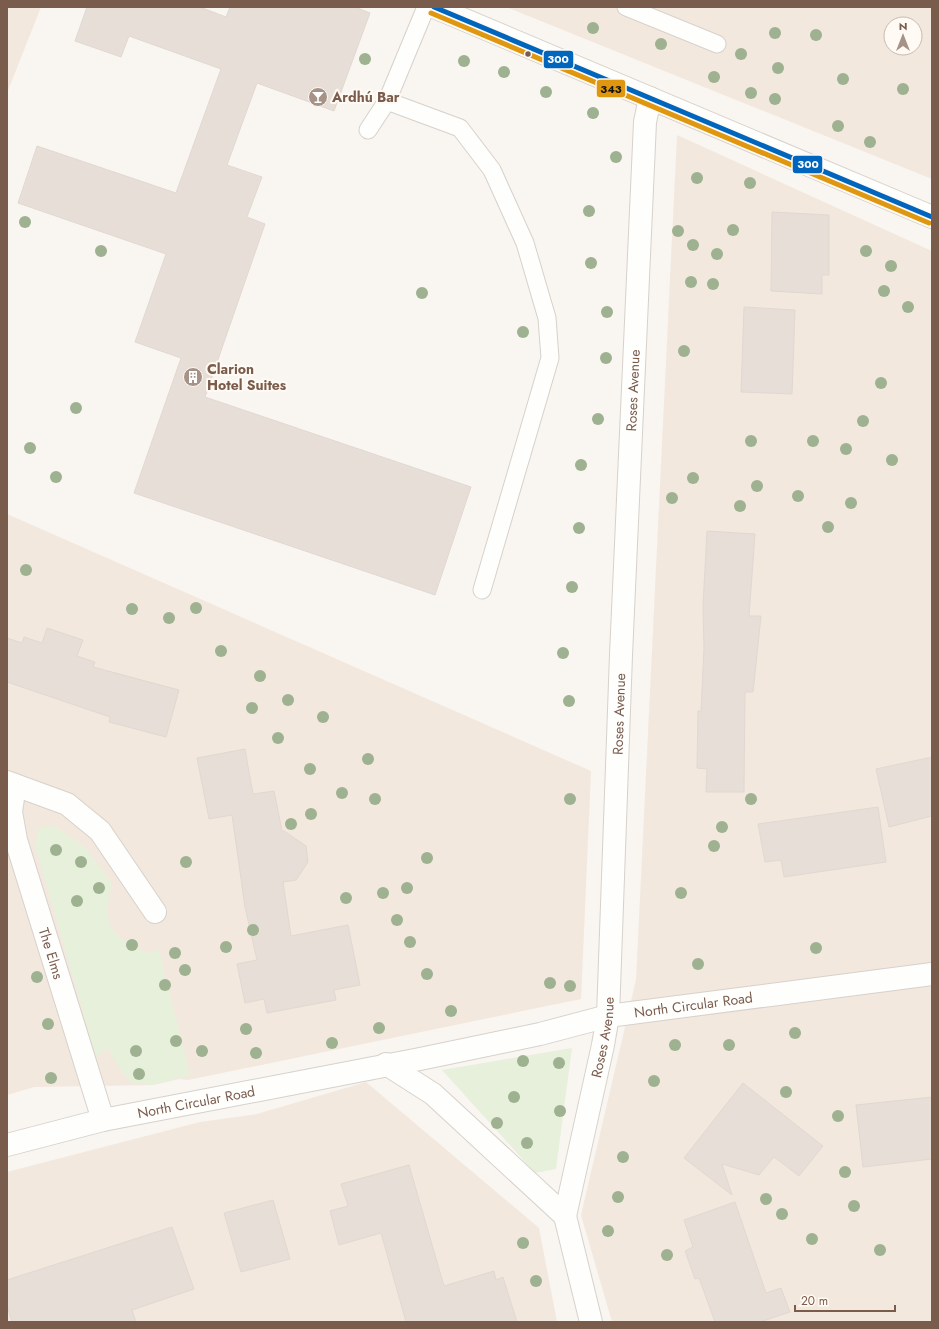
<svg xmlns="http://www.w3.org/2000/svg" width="939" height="1329" viewBox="0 0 939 1329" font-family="Jost,sans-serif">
  <rect width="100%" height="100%" fill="#f9f5f0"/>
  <path fill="#f2e8de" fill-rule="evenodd" d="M 7,7 L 41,7 L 7,93 Z
    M 506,7 L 932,7 L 932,179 ZM 891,24 L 915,24 L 915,48 L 891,48 Z
    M 677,135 L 932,251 L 932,1322 L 612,1322 L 581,1215 L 636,980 Z
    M 7,514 L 591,771 L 581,999 L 188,1080 L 179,1079 L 153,1085 L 34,1087 L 7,1095 Z
    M 366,1082 L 539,1228 L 557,1322 L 7,1322 L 7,1172 L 200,1122 L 257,1114 Z"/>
  <path fill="#e7f0db" d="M 55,826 L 84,846 L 112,883 C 102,926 109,937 149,953 L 159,950 L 190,1075 L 153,1085 L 132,1083 L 122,1072 L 107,1048 L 96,1057 L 35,845 L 39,827 Z
    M 572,1048 L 556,1169 L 535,1173 L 442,1070 Z"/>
  <path fill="#e6ded7" stroke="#e2d8d2" d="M 87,7 L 200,7 L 226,17 L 230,7 L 355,7 L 370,13 L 334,111 L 257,83 L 227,165 L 262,177 L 247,217 L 265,224 L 205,397 L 471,487 L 435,595 L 134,493 L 181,358 L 135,342 L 166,254 L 18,203 L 37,146 L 176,193 L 221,69 L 129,36 L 121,57 L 75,41 Z
    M 772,212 L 829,215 L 829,275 L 822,275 L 822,294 L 771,291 Z
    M 744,307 L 795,310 L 792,394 L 741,392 Z
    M 707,531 L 755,534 L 749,616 L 761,616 L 753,692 L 745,692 L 744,792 L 706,792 L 707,769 L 697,768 L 698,711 L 701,711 L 704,648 L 703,606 Z
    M 47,628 L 83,640 L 77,656 L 95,662 L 93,667 L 179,690 L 166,737 L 109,722 L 110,717 L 7,682 L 7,638 L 22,643 L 24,637 L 42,643 Z
    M 245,749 L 253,794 L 274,791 L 282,831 L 284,831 L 306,846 L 308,862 L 296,880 L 283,882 L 291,936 L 348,925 L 360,985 L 334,990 L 336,1000 L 267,1013 L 264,999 L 245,1003 L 237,964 L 257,960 L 245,907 L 232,815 L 209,819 L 197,758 Z
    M 932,757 L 932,816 L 889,827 L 876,769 Z
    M 878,807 L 886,862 L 784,877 L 781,860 L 765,862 L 758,824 Z
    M 743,1083 L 823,1146 L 799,1176 L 774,1157 L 759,1175 L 722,1164 L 732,1195 L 684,1158 Z
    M 932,1097 L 932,1159 L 863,1167 L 856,1105 Z
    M 409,1165 L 444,1286 L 494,1271 L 496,1280 L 503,1277 L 517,1322 L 406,1322 L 381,1233 L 339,1245 L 330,1211 L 348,1206 L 341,1184 Z
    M 273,1200 L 290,1259 L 241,1272 L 224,1213 Z
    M 735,1202 L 766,1293 L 781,1288 L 790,1312 L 760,1322 L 715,1322 L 699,1278 L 695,1279 L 685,1251 L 693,1247 L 684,1220 Z
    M 172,1227 L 194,1289 L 132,1310 L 136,1322 L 12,1322 L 7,1306 L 7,1280 Z"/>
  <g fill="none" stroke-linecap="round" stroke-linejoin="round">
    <g stroke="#d7d1cb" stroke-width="19">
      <path id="service" d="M 626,7 L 717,44
        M 387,101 L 460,128 L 492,170 L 525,243 L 547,318 L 550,358 L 482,590
        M 368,130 L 387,101 L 426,7"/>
    </g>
    <g stroke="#d7d1cb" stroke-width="24">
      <g id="minor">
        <path id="s1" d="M 7,782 L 15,785 L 11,812 L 16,840 L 103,1120"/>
        <path d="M 15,785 L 67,804 L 100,831 L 155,912"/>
        <path d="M 386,1064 L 433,1094 L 565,1216"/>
        <path id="s2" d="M 7,1145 L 103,1120 L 420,1059 L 540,1034 L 608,1016 L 932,974"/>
        <path id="s3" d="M 591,1322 L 565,1216 L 603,1045 L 608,1016 L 621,655 L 645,122 L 650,98"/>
      </g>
    </g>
    <g stroke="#d9d2cb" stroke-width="24">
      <path id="secondary" d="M 434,7 L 932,217"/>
    </g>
    <use href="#service" stroke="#fefefd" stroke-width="17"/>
    <use href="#minor" stroke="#fefefd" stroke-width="22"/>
    <use href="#secondary" stroke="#fefefd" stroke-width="22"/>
    <g stroke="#fffaf3" stroke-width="8">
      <path id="bus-1" d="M 434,7 L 932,217"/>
    </g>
    <g stroke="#fffaf3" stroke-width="8">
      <path id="bus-2" d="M 431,13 L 929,223"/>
    </g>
    <use href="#bus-1" stroke="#0065bd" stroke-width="5"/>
    <use href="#bus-2" stroke="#de970f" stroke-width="5"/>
  </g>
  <g fill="#9eb190">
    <circle cx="593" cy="28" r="6"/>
    <circle cx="775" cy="33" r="6"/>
    <circle cx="816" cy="35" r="6"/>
    <circle cx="661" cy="44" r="6"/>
    <circle cx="741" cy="54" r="6"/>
    <circle cx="365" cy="59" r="6"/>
    <circle cx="464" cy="61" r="6"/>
    <circle cx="778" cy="68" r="6"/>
    <circle cx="504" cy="72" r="6"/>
    <circle cx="714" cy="77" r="6"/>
    <circle cx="843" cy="79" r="6"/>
    <circle cx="903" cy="89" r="6"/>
    <circle cx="546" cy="92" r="6"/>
    <circle cx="751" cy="93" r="6"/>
    <circle cx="775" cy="99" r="6"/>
    <circle cx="593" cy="113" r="6"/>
    <circle cx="838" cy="126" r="6"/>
    <circle cx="870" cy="142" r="6"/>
    <circle cx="616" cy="157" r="6"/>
    <circle cx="697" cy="178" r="6"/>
    <circle cx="750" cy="183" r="6"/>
    <circle cx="589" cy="211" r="6"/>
    <circle cx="25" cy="222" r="6"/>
    <circle cx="733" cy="230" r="6"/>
    <circle cx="678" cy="231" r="6"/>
    <circle cx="693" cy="245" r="6"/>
    <circle cx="101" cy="251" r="6"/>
    <circle cx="866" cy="251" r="6"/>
    <circle cx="717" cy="254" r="6"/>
    <circle cx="591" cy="263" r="6"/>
    <circle cx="891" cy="266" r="6"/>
    <circle cx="691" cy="282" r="6"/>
    <circle cx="713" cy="284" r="6"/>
    <circle cx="884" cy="291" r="6"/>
    <circle cx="422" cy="293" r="6"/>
    <circle cx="908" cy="307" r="6"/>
    <circle cx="607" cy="312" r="6"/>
    <circle cx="523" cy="332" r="6"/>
    <circle cx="684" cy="351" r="6"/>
    <circle cx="606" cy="358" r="6"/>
    <circle cx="881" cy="383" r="6"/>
    <circle cx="76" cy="408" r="6"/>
    <circle cx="598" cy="419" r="6"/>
    <circle cx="863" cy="421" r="6"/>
    <circle cx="751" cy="441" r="6"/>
    <circle cx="813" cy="441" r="6"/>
    <circle cx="30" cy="448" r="6"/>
    <circle cx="846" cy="449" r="6"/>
    <circle cx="892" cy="460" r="6"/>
    <circle cx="581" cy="465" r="6"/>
    <circle cx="56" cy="477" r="6"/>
    <circle cx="693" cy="478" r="6"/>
    <circle cx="757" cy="486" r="6"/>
    <circle cx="798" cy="496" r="6"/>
    <circle cx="672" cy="498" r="6"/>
    <circle cx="851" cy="503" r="6"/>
    <circle cx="740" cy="506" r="6"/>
    <circle cx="828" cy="527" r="6"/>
    <circle cx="579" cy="528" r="6"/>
    <circle cx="26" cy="570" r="6"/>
    <circle cx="572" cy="587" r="6"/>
    <circle cx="196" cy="608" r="6"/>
    <circle cx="132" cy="609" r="6"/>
    <circle cx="169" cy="618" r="6"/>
    <circle cx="221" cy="651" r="6"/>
    <circle cx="563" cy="653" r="6"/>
    <circle cx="260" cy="676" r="6"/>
    <circle cx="288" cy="700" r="6"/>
    <circle cx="569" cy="701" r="6"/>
    <circle cx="252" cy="708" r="6"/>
    <circle cx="323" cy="717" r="6"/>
    <circle cx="278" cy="738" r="6"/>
    <circle cx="368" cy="759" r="6"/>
    <circle cx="310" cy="769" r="6"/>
    <circle cx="342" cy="793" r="6"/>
    <circle cx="375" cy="799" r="6"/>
    <circle cx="570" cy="799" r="6"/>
    <circle cx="751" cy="799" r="6"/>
    <circle cx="311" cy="814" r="6"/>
    <circle cx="291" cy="824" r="6"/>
    <circle cx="722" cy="827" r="6"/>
    <circle cx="714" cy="846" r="6"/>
    <circle cx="56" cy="850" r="6"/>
    <circle cx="427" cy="858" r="6"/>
    <circle cx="81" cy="862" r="6"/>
    <circle cx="186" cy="862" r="6"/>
    <circle cx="99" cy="888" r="6"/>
    <circle cx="407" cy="888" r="6"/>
    <circle cx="383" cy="893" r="6"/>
    <circle cx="681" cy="893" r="6"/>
    <circle cx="346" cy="898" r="6"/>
    <circle cx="77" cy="901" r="6"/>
    <circle cx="397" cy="920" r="6"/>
    <circle cx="253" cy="930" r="6"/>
    <circle cx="410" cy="942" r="6"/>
    <circle cx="132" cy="945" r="6"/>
    <circle cx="226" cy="947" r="6"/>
    <circle cx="816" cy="948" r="6"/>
    <circle cx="175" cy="953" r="6"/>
    <circle cx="698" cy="964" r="6"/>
    <circle cx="185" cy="970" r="6"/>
    <circle cx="427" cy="974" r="6"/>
    <circle cx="37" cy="977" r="6"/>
    <circle cx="550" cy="983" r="6"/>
    <circle cx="165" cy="985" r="6"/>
    <circle cx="570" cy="986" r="6"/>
    <circle cx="451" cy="1011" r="6"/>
    <circle cx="48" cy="1024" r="6"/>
    <circle cx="379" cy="1028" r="6"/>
    <circle cx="246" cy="1029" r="6"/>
    <circle cx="795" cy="1033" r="6"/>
    <circle cx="176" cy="1041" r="6"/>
    <circle cx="332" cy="1043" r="6"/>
    <circle cx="675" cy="1045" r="6"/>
    <circle cx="729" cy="1045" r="6"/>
    <circle cx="136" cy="1051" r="6"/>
    <circle cx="202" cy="1051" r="6"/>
    <circle cx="256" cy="1053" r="6"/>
    <circle cx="523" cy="1061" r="6"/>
    <circle cx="559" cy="1063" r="6"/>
    <circle cx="139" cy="1074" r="6"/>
    <circle cx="51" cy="1078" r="6"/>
    <circle cx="654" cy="1081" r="6"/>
    <circle cx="786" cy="1092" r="6"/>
    <circle cx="514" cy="1097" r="6"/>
    <circle cx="560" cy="1111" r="6"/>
    <circle cx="838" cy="1116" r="6"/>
    <circle cx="497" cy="1123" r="6"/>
    <circle cx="527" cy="1143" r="6"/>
    <circle cx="623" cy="1157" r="6"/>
    <circle cx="845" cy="1172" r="6"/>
    <circle cx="618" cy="1197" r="6"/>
    <circle cx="766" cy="1199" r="6"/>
    <circle cx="854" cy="1206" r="6"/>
    <circle cx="782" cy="1214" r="6"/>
    <circle cx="608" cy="1231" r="6"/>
    <circle cx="812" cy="1239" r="6"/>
    <circle cx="523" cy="1243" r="6"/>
    <circle cx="880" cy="1250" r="6"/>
    <circle cx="667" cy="1255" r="6"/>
    <circle cx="536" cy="1281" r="6"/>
  </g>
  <defs>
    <g id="bar-disc" transform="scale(1)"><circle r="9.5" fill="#a69286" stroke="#fffaf3"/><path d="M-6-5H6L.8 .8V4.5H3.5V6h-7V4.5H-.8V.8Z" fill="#fff"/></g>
    <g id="building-disc" transform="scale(1)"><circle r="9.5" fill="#a69286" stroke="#fffaf3"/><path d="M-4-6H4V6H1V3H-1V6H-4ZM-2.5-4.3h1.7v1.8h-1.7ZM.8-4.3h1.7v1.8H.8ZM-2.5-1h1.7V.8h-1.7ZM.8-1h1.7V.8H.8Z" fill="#fff"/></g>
  </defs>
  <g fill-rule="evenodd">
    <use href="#bar-disc" x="318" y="97"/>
    <use href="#building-disc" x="193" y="377"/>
  </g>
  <circle fill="#7a5c4d" stroke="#fffaf3" stroke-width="1.5" cx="528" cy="54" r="3.5"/>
  <g text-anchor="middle" stroke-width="4" stroke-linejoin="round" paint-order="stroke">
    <g font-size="14" font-weight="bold" fill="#7a5c4d" stroke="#fffaf3" text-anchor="start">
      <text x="332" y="102">Ardhú Bar</text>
      <text x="207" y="374">Clarion<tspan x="207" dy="16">Hotel Suites</tspan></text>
    </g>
    <g font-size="14" fill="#7a5c4d" stroke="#fffaf3">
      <text dy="5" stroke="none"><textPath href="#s3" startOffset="940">Roses Avenue</textPath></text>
      <text dy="5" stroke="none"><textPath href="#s3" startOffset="616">Roses Avenue</textPath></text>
      <text dy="5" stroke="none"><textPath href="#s1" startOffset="183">The Elms</textPath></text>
      <text dy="5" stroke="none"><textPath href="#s2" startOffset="701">North Circular Road</textPath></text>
      <text dy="5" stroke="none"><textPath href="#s3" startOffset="292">Roses Avenue</textPath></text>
      <text dy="5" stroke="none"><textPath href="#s2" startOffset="194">North Circular Road</textPath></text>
    </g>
  </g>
  <g stroke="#fffaf3" stroke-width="1.5">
    <rect x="543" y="50" width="31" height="19" rx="4" fill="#0065bd"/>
    <rect x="596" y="79" width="30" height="19" rx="4" fill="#de970f"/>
    <rect x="792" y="155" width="31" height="19" rx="4" fill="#0065bd"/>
  </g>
  <g font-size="11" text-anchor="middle" font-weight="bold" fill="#fff">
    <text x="558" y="63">300</text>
    <text x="808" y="168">300</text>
  </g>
  <g font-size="11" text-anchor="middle" font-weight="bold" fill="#111">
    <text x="611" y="93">343</text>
  </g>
  <rect width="939" height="1329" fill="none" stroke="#7a5c4d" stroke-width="16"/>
  <g transform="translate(903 36)"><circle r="19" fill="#fffaf3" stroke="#cabbb1"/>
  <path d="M0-3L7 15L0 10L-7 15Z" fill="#a69286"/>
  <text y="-6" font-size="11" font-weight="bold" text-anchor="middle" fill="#7a5c4d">N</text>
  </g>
  <path d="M795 1305v6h100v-6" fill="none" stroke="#7a5c4d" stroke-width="2"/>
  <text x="801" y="1305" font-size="12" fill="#7a5c4d" stroke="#fffaf3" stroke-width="3" paint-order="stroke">20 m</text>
</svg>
